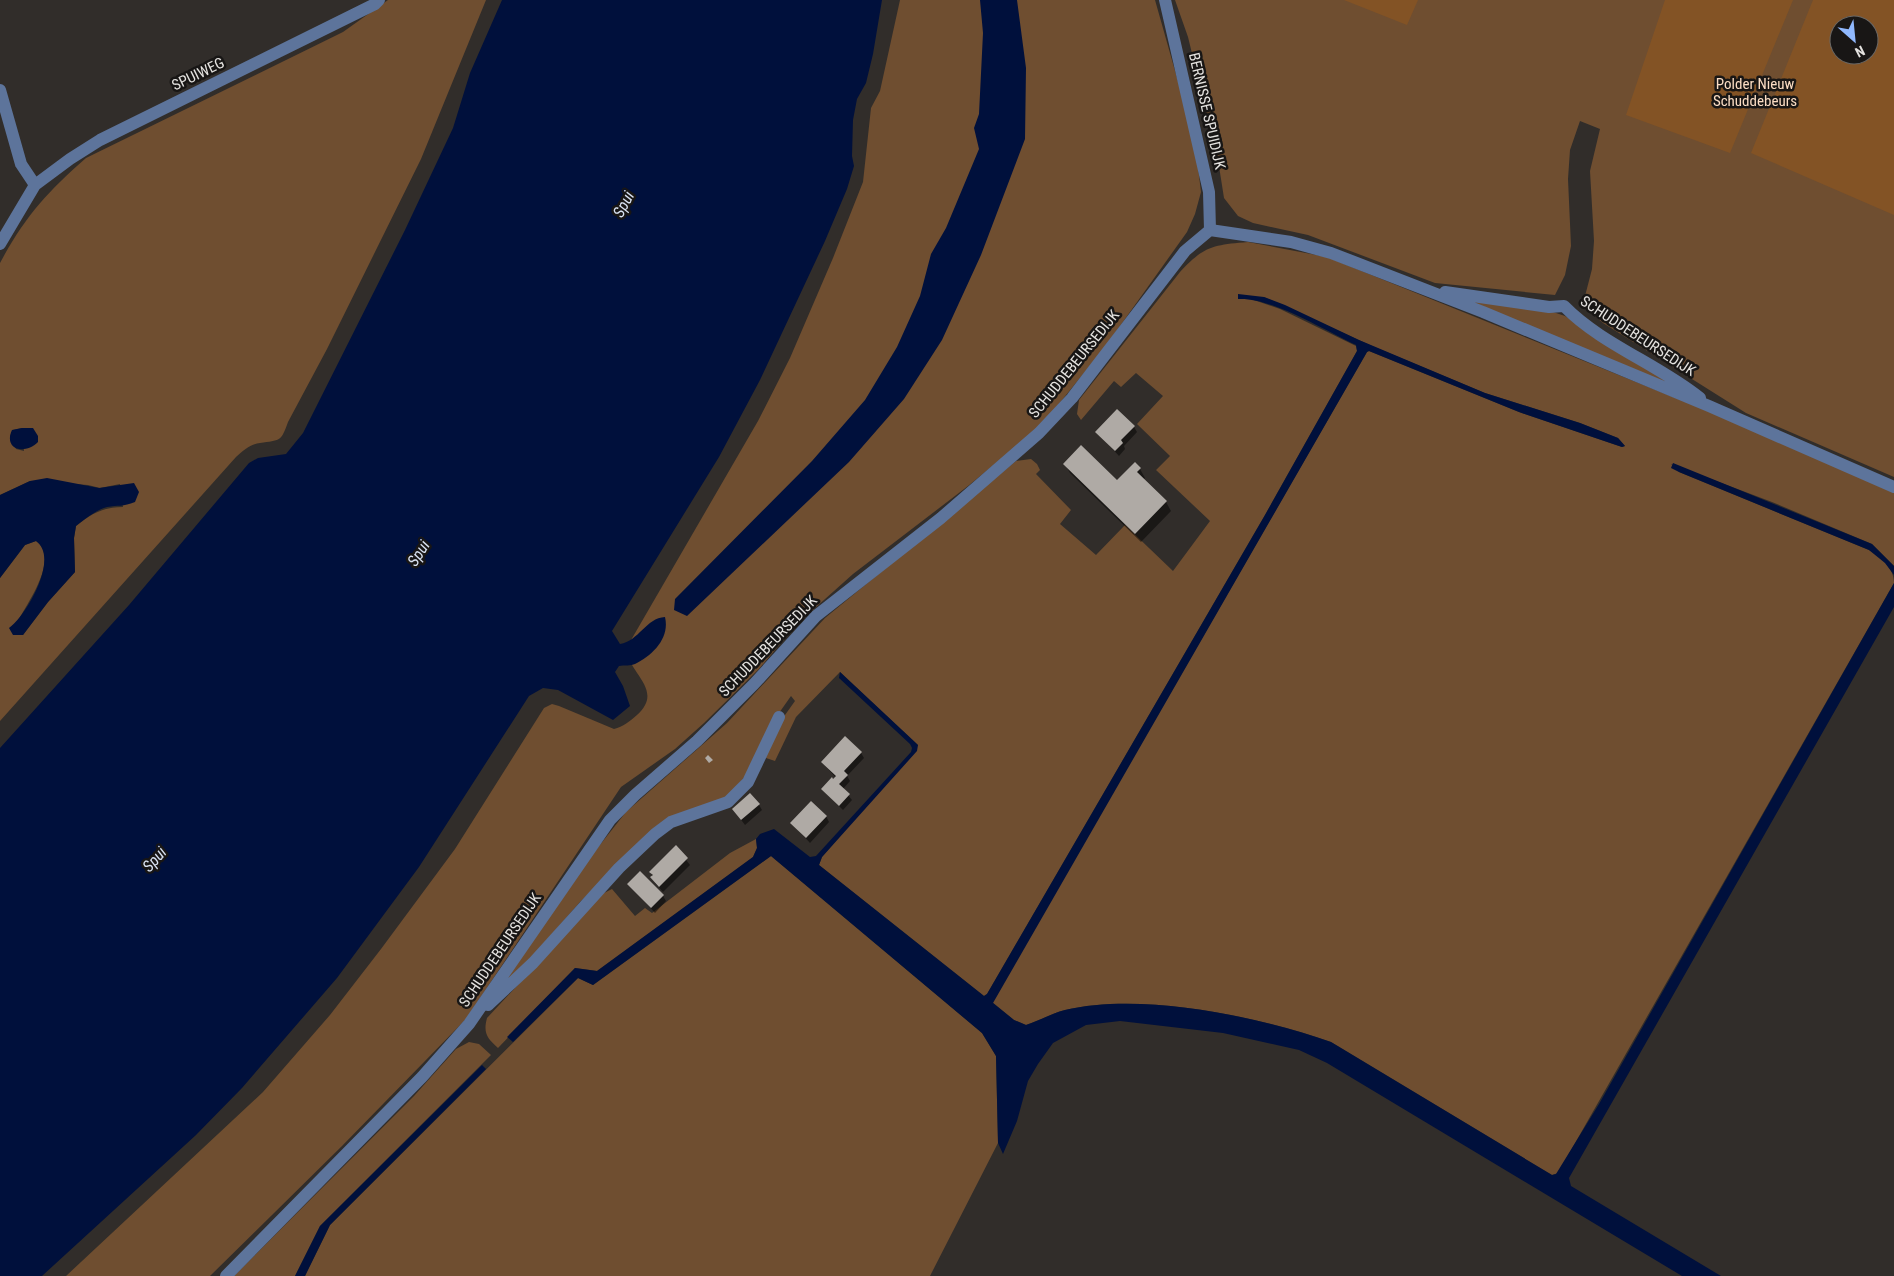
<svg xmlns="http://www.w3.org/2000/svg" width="1894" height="1276" viewBox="0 0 1894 1276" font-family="'Roboto Condensed',sans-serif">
  <rect width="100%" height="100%" fill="#312d2a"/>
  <path fill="#6f4e30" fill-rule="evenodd" d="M 388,0 L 486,0 L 421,159 L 327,349 L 288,422 C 281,442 280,440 260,443 C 250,444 243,451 236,457 L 0,721 L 0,578 L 25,545 L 36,541 C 60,558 28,602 18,621 L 23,635 L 48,602 L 75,572 L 74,538 L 76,526 C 91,514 103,507 123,507 L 120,484 L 100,488 L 88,485 L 30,481 L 0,495 L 0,263 C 24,218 47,192 86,158 L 343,32 ZM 22,428 L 24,451 L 16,449 L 10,436 L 13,430 Z
    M 900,0 L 1155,0 L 1181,92 L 1198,167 L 1201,192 L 1195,214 L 1187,232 L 1105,347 L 1041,426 L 968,486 L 853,574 L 796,625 L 759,669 L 704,723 L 675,749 L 621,787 L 466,1019 L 342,1146 L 210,1276 L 66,1276 L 263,1092 L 330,1015 L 381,949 L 455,849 L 544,708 L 552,704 L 559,706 L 614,729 C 623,727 630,721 637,715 C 666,689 625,672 627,647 L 758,421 L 790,358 L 833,258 L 863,182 L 871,108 L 880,91 Z
    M 1175,0 L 1894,0 L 1894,477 L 1746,413 L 1603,323 L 1590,312 L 1584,300 L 1592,269 L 1594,241 L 1590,171 L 1600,129 L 1580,121 L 1570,150 L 1568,179 L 1571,246 L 1565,275 L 1555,295 L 1435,283 L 1308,235 L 1253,223 L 1238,216 L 1224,198 L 1218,160 L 1188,37 ZM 1839,25 L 1869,25 L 1869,55 L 1839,55 Z
    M 1248,242 L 1327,257 L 1750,428 L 1894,490 L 1894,566 L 1872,544 L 1772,502 L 1671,464 L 1679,472 L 1869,550 C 1881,558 1894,567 1894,583 L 1558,1173 L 1552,1175 L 1331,1042 C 1257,1016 1142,992 1065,1010 C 1052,1013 1039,1021 1026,1025 L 1014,1020 L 992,1002 L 1367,352 L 1369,351 L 1519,412 L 1622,447 L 1625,446 L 1618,438 L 1580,423 L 1485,393 L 1372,346 L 1264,297 L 1248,298 L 1280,309 L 1356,346 L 1357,351 L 1265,515 L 987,994 L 984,996 L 819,865 L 822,857 L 918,745 L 840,672 L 796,717 L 775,761 L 763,757 L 780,722 L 795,701 L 791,696 L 772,723 L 748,773 L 727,797 L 671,819 L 609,873 L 580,902 L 506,986 L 502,984 L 588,860 L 626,812 L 727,723 L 825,618 L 1016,461 L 1031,459 L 1037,464 L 1040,470 L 1036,474 L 1071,510 L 1060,524 L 1096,555 L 1125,525 L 1173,571 L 1210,521 L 1156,470 L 1170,456 L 1137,424 L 1163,396 L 1136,373 L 1121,387 L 1114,381 L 1081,420 L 1077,414 L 1079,400 L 1180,272 C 1204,246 1213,245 1248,242 Z
    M 1455,297 L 1553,312 L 1565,316 L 1682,391 Z
    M 756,839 L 757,848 L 753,857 L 597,971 L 575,968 L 498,1048 C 487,1038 483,1033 487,1018 L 556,944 L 596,897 L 612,889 L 635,916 L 645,908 L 652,913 L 730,853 Z
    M 771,856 L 982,1033 L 996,1056 L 998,1143 L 930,1276 L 305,1276 L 330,1225 L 578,978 L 593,985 Z
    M 469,1042 L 479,1044 L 491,1055 L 320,1226 L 295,1276 L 234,1276 L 414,1096 L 456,1049 Z"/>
  <path fill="#835325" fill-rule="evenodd" d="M 1344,0 L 1418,0 L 1407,25 Z
    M 1665,0 L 1793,0 L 1730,153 L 1626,115 Z
    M 1813,0 L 1894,0 L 1894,215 L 1751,153 ZM 1839,25 L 1869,25 L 1869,55 L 1839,55 Z"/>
  <path fill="#00103c" d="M 502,0 L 882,0 L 873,54 L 866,83 L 857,99 L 853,120 L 852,156 L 854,166 L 847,189 L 825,241 L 760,380 L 719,457 L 612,631 L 620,644 C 639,641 646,618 665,617 C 670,638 653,655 635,664 C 631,666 624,665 619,666 L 615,672 L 623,686 L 630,706 L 613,720 L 558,690 L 543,688 L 529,696 L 419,867 L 337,978 L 242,1088 L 196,1135 L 42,1276 L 0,1276 L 0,748 L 129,605 L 249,463 L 258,458 L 286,454 L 303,433 L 405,230 L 453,128 L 470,73 Z
    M 980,0 L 1017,0 L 1026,68 L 1025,139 L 981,255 L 942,340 L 904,399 L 849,462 L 687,616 L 674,610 L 675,599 L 812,461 L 865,400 L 897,347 L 920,296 L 931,254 L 946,228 L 979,149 L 974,128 L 979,114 L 983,33 Z
    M 1238,294 L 1264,297 L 1285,305 L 1359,340 L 1485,393 L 1580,423 L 1618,438 L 1625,446 L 1622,447 L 1519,412 L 1369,351 L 1367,352 L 993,1003 L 1014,1020 L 1026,1025 C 1039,1021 1052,1013 1065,1010 C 1142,992 1257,1016 1331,1042 L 1552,1175 L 1556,1174 L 1599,1104 L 1894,583 L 1894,607 L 1569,1178 L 1571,1186 L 1721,1276 L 1682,1276 L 1327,1063 L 1299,1050 L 1223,1033 L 1120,1021 L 1086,1025 L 1053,1043 L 1038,1064 L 1028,1081 L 1017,1121 L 1003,1154 L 998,1143 L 996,1056 L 982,1033 L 771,856 L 593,985 L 578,978 L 513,1042 L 507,1037 L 575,968 L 597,971 L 753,857 L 757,848 L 756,839 L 760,834 L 774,829 L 810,857 L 816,856 L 911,752 L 912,748 L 910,744 L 839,678 L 840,672 L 918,745 L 917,751 L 822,857 L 819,865 L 984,996 L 987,994 L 1265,515 L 1357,351 L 1356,345 C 1325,331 1272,297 1238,299 Z
    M 22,428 L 33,428 L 38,436 L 38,442 C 25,455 3,450 12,430 Z
    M 1673,463 L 1872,544 L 1894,566 L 1894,575 L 1885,563 L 1869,550 L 1679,472 L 1671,468 Z
    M 47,478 L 99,488 L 134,483 L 139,492 L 135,502 C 123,507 118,505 107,507 C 96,510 85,519 76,526 L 74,538 L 75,572 L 48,602 L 23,635 L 13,635 L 9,628 C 26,616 60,558 36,541 L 25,545 L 0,578 L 0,495 L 30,481 Z
    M 482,1065 L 486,1069 L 330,1225 L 305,1276 L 295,1276 L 320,1226 Z"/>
  <path fill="#0007" d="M 1134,427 L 1137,432 L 1124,446 L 1125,449 L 1119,456 L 1097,432 Z
    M 1065,464 L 1117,482 L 1140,469 L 1145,478 L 1143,480 L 1166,502 L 1171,511 L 1141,542 L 1070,473 Z
    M 861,753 L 864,758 L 847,776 L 850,781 L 843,789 L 852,800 L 843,810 L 822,789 L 836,778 L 822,762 Z
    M 759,805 L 762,810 L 745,825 L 733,809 Z
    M 826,816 L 829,822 L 810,843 L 792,823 Z
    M 676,847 L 690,865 L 663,892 L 655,883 L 651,872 Z
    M 629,884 L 663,896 L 666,901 L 655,913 Z"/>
  <path fill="#afaaa5" d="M 1117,409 L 1135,426 L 1121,440 L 1123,443 L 1115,451 L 1095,432 Z
    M 1081,445 L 1117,480 L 1135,462 L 1141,468 L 1137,472 L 1167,501 L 1135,534 L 1063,464 Z
    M 845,736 L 862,752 L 844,771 L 848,775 L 839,784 L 850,794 L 839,806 L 821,789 L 832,777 L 833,779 L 836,776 L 821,762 Z
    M 708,755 L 713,760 L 709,763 L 705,758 Z
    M 750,793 L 760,804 L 741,820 L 732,809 Z
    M 811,801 L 827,816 L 806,838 L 790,823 Z
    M 676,845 L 688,858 L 659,887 L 650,877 L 653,875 L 649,872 Z
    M 640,871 L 664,895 L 651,908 L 627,884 Z"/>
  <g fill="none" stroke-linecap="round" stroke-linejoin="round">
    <path stroke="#5d749b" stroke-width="12" d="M 1165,0 L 1209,192 L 1210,230
      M 0,90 L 21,164 L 35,185
      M 0,244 L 35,185 L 70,159 L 100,140 L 375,4 L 379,0
      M 1445,292 L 1549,307 L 1564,306 C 1601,344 1658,364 1700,398
      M 488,1005 L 533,963 L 619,868 L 655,834 L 671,822 L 728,802 L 748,782 L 779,717
      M 226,1276 L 422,1077 L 469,1024 L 610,820 L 635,795 L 697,741 L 754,684 L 816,616 L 941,518 L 1039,433 L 1072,398 L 1185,251 L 1210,230 L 1291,242 L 1331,253 L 1483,312 L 1709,406 L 1894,487"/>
  </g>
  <g text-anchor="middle" stroke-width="5" stroke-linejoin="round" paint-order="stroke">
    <g font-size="15" fill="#e5e3e0" stroke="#181615">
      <text transform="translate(198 74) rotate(-26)" y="5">SPUIWEG</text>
      <text transform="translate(1207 111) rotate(77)" y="5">BERNISSE SPUIDIJK</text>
      <text transform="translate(1638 336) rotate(33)" y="5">SCHUDDEBEURSEDIJK</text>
      <text transform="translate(1074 364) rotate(-51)" y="5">SCHUDDEBEURSEDIJK</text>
      <text transform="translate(768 646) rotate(-46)" y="5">SCHUDDEBEURSEDIJK</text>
      <text transform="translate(500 950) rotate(-56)" y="5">SCHUDDEBEURSEDIJK</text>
    </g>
    <g font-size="15" fill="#fbddc4" stroke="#181615">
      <text x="1755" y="89">Polder Nieuw<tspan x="1755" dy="17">Schuddebeurs</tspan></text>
    </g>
    <g font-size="16" font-style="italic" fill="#d9e2f2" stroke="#181615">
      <text transform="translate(623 204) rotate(-62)" y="6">Spui</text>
      <text transform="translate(418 553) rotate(-57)" y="6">Spui</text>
      <text transform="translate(154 859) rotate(-48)" y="6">Spui</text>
    </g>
  </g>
  <g transform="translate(1854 40) rotate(153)"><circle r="24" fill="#181615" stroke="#6a6866"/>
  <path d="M0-4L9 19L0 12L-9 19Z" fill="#90b8fd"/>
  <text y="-8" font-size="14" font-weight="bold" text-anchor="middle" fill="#e5e3e0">N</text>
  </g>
</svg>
